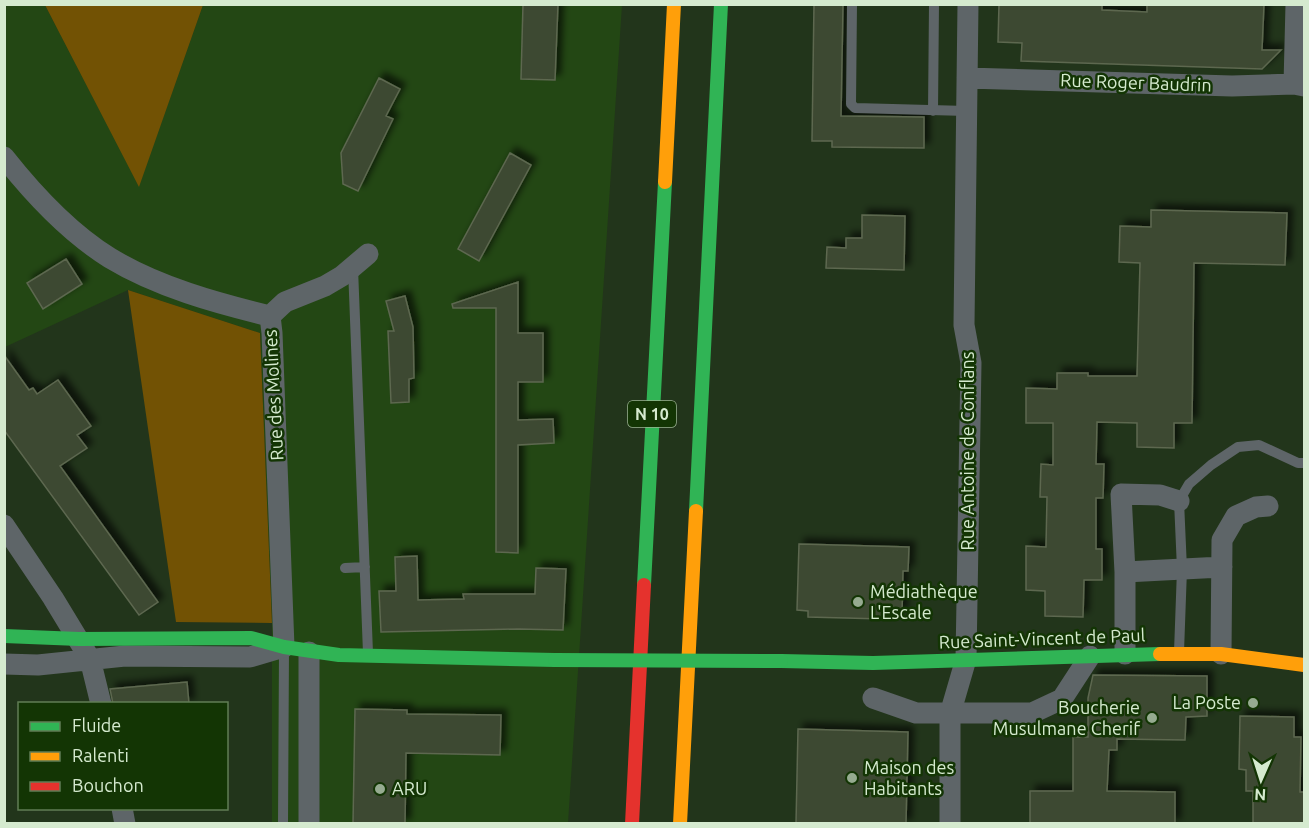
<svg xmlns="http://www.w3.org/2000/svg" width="1309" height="828" viewBox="0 0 1309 828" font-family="Ubuntu,sans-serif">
  <defs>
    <filter id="shadow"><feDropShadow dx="5.5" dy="-5.5" stdDeviation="3" flood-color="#0009"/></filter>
  </defs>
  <rect width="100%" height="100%" fill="#22351b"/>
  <path fill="#234714" d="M 4,5 L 45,5 L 139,186 L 203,5 L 622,5 L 568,823 L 272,823 L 272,623 L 260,333 L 128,290 L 5,347 Z"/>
  <path fill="#725204" d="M 45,5 L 203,5 L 139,187 Z
    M 128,290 L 260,333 L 272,623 L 176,622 Z"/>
  <path fill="#3e4831" stroke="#5d6850" stroke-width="1.5" filter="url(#shadow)" d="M 523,4 L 558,4 L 555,80 L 521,79 Z
    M 814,4 L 843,4 L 841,116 L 924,117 L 924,148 L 832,147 L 832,141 L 812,141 Z
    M 999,4 L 1102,4 L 1102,10 L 1147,12 L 1147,4 L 1264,4 L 1262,50 L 1281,50 L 1262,69 L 1021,61 L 1022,43 L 998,42 Z
    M 379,78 L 400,89 L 386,116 L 393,119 L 358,191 L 343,184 L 341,153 Z
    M 510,153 L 531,165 L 479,261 L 458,249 Z
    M 1151,210 L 1287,213 L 1285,265 L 1194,263 L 1192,423 L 1174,423 L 1174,448 L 1137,447 L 1137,423 L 1097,422 L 1096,464 L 1104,464 L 1103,498 L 1096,498 L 1096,549 L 1102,549 L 1102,580 L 1084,580 L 1083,617 L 1045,616 L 1045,591 L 1026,590 L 1026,546 L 1046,547 L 1047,497 L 1040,497 L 1041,464 L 1053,465 L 1053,423 L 1026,423 L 1026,388 L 1057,389 L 1057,373 L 1088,373 L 1088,376 L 1137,376 L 1140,263 L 1119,262 L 1120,226 L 1151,227 Z
    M 862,215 L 905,216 L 904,270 L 826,268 L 827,247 L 846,248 L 846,238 L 862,238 Z
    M 66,259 L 82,284 L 43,309 L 27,283 Z
    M 518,282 L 518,333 L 543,333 L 543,382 L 518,382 L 518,420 L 553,419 L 554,443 L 518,445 L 518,553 L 496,552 L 496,308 L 453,308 L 452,304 Z
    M 405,296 L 413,327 L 414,378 L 409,379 L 409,402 L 391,403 L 388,331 L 394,331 L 386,301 Z
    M 4,355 L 29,390 L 33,388 L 37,394 L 58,380 L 91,426 L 77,435 L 87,448 L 60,466 L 158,602 L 139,615 L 4,430 Z
    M 799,544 L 909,547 L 908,571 L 903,571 L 902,614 L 883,613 L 883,619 L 808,617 L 808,611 L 797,610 Z
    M 417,556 L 418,600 L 464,599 L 463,594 L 535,594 L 536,568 L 566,569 L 563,630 L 519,629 L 381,632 L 379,591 L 396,591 L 395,557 Z
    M 1093,675 L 1207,676 L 1207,716 L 1186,717 L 1185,740 L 1117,739 L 1117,750 L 1109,750 L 1107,791 L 1175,792 L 1175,824 L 1030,824 L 1030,791 L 1073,791 L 1073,737 L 1088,737 L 1088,698 Z
    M 187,682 L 189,704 L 113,704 L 110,689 Z
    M 355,709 L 407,710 L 407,714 L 501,715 L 500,755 L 406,753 L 405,824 L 353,824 Z
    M 1240,716 L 1294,717 L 1294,737 L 1301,737 L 1300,792 L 1305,792 L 1305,824 L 1253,824 L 1253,791 L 1246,791 L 1246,770 L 1239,769 Z
    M 798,729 L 908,732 L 906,824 L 796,824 Z"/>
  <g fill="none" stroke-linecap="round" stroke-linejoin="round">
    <path stroke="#5e6568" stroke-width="10" d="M 852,4 L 851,104 L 855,108 L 967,111
      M 933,111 L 934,4
      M 353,268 L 368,653
      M 345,568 L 365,567
      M 1179,652 L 1182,569 L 1179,501 L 1189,484 L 1211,465 L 1238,447 L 1259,445 L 1298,463 L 1304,463
      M 283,824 L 284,650"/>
    <path stroke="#5e6568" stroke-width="21" d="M 967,78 L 1232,86 L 1294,84 L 1304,86
      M 1294,84 L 1296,4
      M 4,157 C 34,195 68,232 110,258 C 158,287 216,303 270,316
      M 270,316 L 285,302 L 325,286 L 342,276 L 368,254
      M 4,525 L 53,598 L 90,659 L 101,704
      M 1125,572 L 1222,567
      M 1125,654 L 1125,572 L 1121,494 L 1160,495 L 1179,501
      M 1221,654 L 1222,540 L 1236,516 L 1256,507 L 1268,506
      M 4,664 L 38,665 L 125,656 L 250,657 L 284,647 L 272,333 L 270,316
      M 873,698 L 916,713 L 1032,713 L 1062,699 L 1090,656
      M 122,808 L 125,824
      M 309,824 L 309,652
      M 950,824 L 950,714 L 966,659 L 971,363 L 964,325 L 968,4"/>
    <path stroke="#30b455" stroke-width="14" d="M 696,511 L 721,4
      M 644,585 L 665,182
      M 4,636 L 79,639 L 251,638 L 284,647 L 339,655 L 555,660
      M 781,661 L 873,663 L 1160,654"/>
    <path stroke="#ff9f0a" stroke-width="14" d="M 665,182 L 674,4
      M 1160,654 L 1221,654 L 1304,665
      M 680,824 L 696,511"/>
    <path stroke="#e5322d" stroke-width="14" d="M 632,824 L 644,585"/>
    <path stroke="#30b455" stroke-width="14" d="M 555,660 L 781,661"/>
  </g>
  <g fill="#96ab90" stroke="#133504" stroke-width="2">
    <circle cx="858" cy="602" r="6"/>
    <circle cx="1253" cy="703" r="6"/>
    <circle cx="1152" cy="718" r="6"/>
    <circle cx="852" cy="778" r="6"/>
    <circle cx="380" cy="789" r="6"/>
  </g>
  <g text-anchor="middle" stroke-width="5" stroke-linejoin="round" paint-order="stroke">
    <rect fill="#133504" stroke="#9bb492" stroke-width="1.5" x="628" y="401" width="48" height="26" rx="4.5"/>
    <g font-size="16" font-weight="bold" fill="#d5eacf">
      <text x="652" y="420">N 10</text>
    </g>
    <g font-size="18" fill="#d5eacf" stroke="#133504">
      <text transform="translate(1136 83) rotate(2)" y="6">Rue Roger Baudrin</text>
      <text transform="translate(274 395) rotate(-93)" y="6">Rue des Molines</text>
      <text transform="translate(968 451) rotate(-90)" y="6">Rue Antoine de Conflans</text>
      <text transform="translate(1042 639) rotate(-2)" y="6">Rue Saint-Vincent de Paul</text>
    </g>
    <g font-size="18" fill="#d5eacf" stroke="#133504" text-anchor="start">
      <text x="870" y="598">Médiathèque<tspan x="870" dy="21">L'Escale</tspan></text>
      <text x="1241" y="709" text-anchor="end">La Poste</text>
      <text x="1140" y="714" text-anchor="end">Boucherie<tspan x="1140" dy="21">Musulmane Cherif</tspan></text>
      <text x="864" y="774">Maison des<tspan x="864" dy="21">Habitants</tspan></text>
      <text x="392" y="795">ARU</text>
    </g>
  </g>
  <rect width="1309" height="828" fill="none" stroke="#d5eacf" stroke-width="12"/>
  <rect x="18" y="702" width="210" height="108" fill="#133504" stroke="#617d55" stroke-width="1.5"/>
  <rect x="30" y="722" width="30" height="9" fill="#30b455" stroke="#617d55" stroke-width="1.5"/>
  <text x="72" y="732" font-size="18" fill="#d5eacf">Fluide</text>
  <rect x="30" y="752" width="30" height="9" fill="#ff9f0a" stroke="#617d55" stroke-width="1.5"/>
  <text x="72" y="762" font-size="18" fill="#d5eacf">Ralenti</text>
  <rect x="30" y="782" width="30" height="9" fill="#e5322d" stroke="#617d55" stroke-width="1.5"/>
  <text x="72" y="792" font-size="18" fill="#d5eacf">Bouchon</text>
  <g transform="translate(1261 780) rotate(183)" stroke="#133504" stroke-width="4.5" paint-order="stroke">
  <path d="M0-4.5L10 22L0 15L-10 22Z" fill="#d5eacf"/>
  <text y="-9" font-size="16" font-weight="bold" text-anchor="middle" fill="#d5eacf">N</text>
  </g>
</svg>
